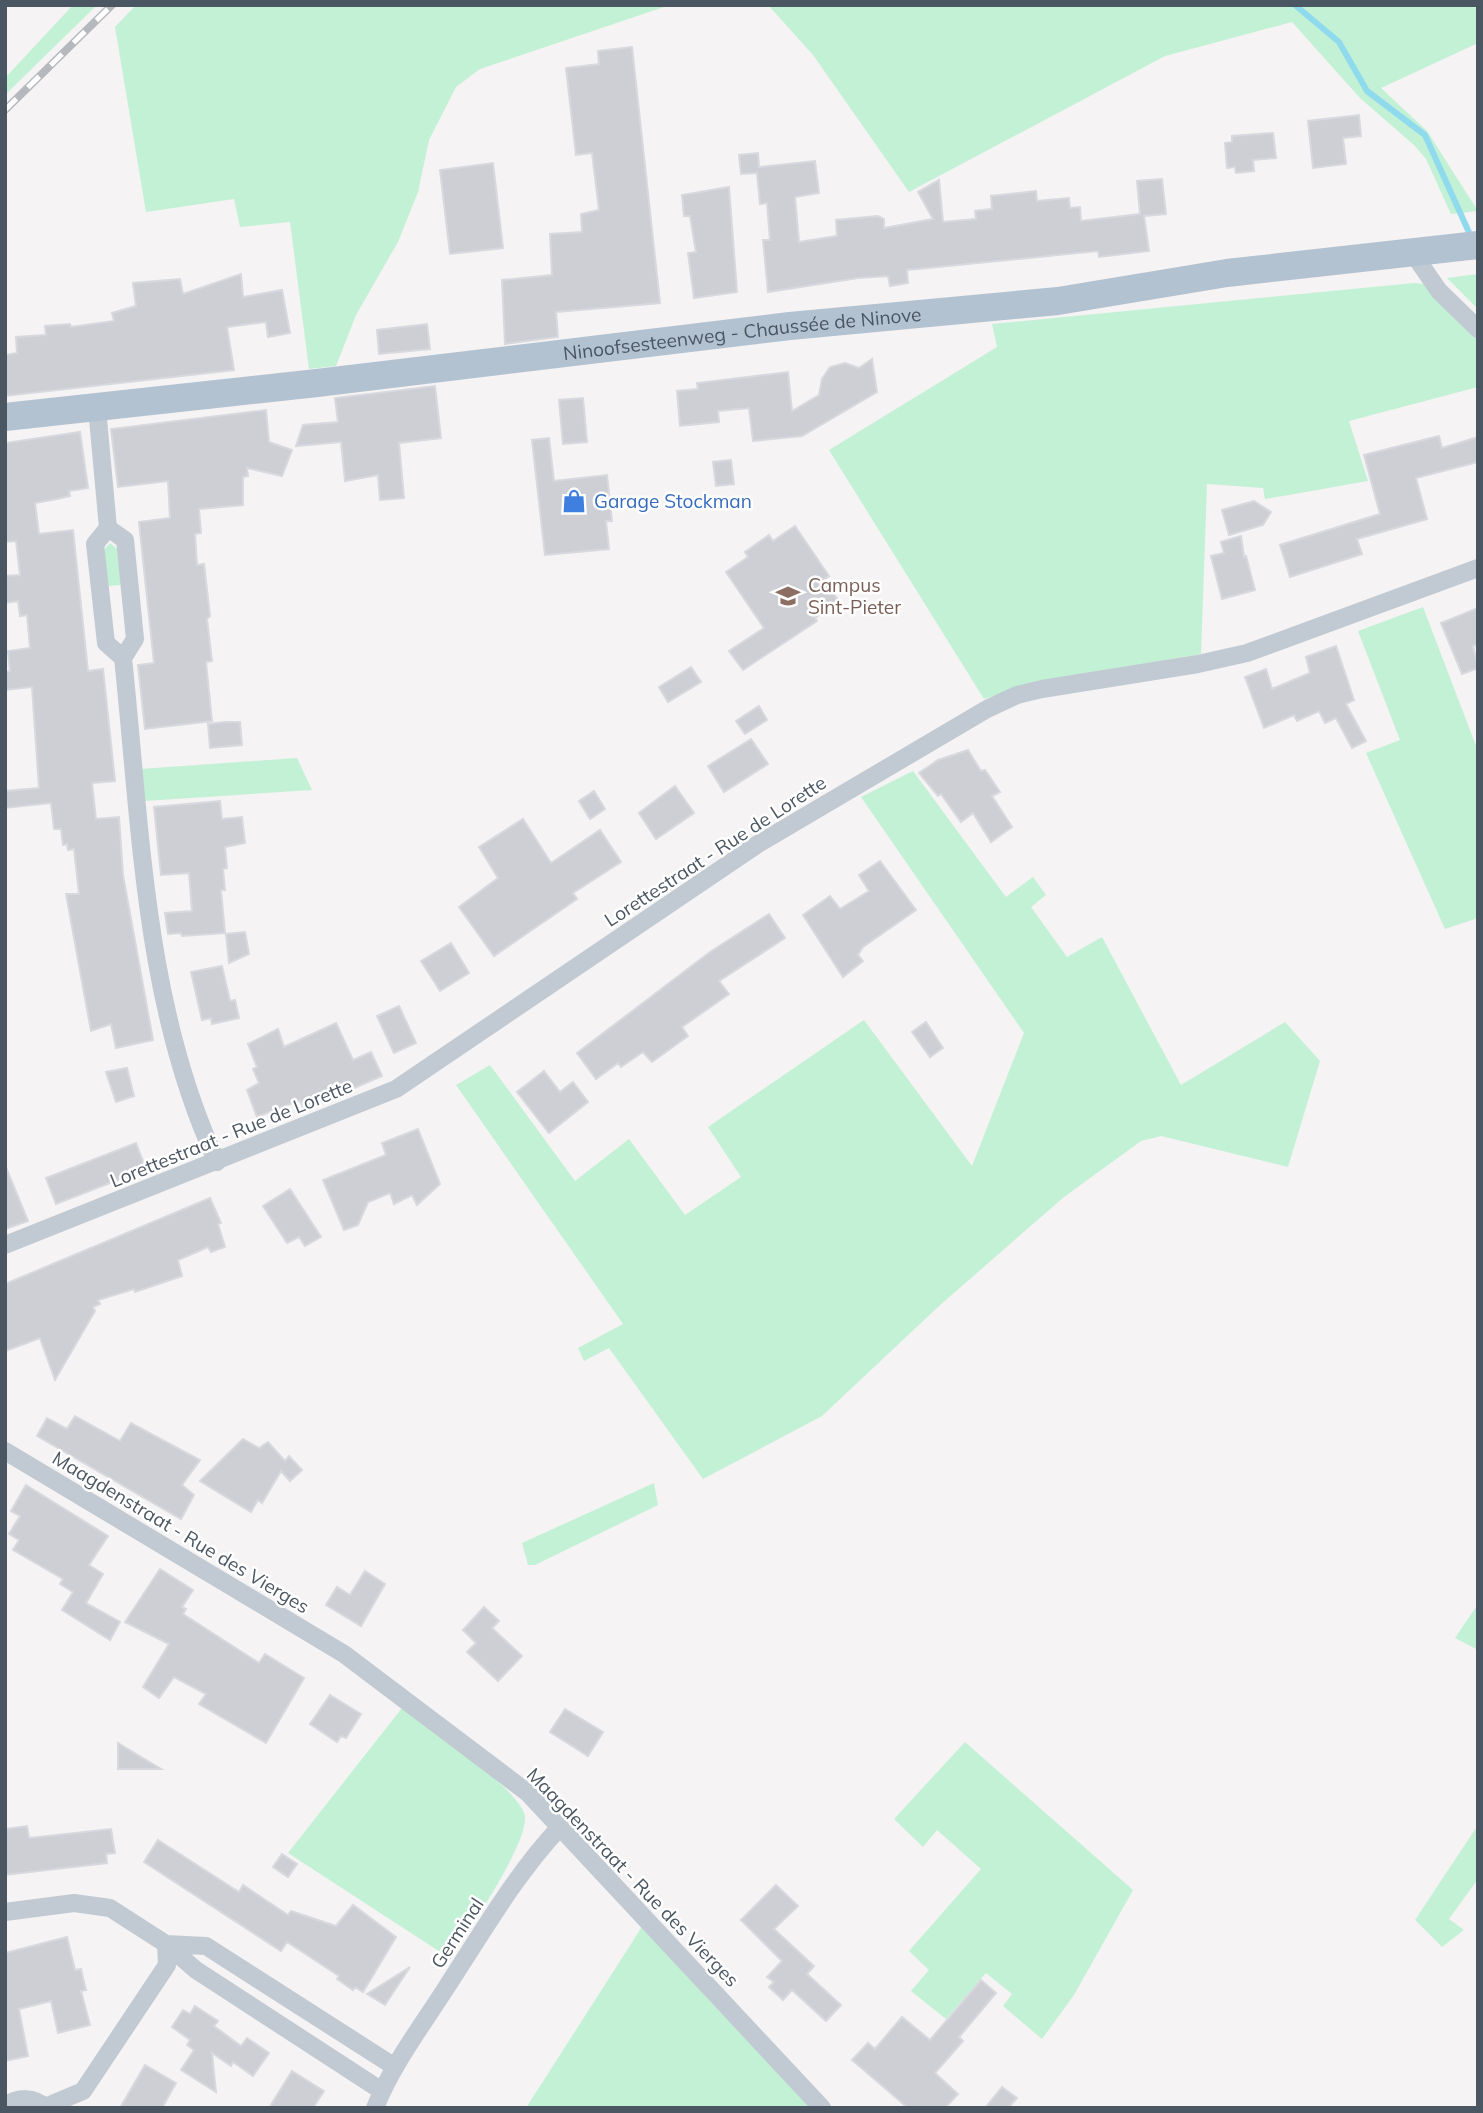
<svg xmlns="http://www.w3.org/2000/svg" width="1483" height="2113" viewBox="0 0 1483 2113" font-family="Mulish,sans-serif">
  <rect width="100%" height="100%" fill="#f5f3f3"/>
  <path fill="#c3f1d5" d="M 73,5 L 97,5 L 5,95 L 5,78 Z
    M 136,5 L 670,5 L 480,69 L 456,87 L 429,140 L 418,192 L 398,242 L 356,315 L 336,366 L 309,369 L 290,222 L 240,227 L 234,199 L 146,212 L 115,27 Z
    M 768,5 L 1478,5 L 1478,43 L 1381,88 L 1427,131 L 1478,211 L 1451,214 L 1426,159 L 1414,145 L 1360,98 L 1292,22 L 1165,56 L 909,192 L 813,55 Z
    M 1478,274 L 1478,309 L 1447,278 Z
    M 1414,283 L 1424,284 L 1478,336 L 1478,387 L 1349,421 L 1368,481 L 1265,499 L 1263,488 L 1207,484 L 1201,654 L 1041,682 L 984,699 L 829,450 L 997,347 L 992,324 Z
    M 110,543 L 117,549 L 121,585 L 107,586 L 104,550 Z
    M 1423,607 L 1478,751 L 1478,918 L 1445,929 L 1366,753 L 1400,740 L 1358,631 Z
    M 297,758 L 312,790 L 144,801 L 140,769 Z
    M 913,771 L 1006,897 L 1033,877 L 1046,895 L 1031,907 L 1067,957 L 1102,937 L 1181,1085 L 1285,1022 L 1320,1061 L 1288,1167 L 1161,1136 L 1141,1141 L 1064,1197 L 939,1306 L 822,1416 L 703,1479 L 609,1348 L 584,1361 L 578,1348 L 623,1324 L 456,1085 L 490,1065 L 575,1181 L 629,1139 L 685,1215 L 741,1177 L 708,1127 L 864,1020 L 972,1166 L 1024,1033 L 861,797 Z
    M 654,1483 L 658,1505 L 535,1565 L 528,1565 L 522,1543 Z
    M 1478,1604 L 1478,1650 L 1455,1638 Z
    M 402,1708 C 426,1726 523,1791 525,1817 C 527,1846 468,1930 451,1959 L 288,1853 Z
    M 965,1742 L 1133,1890 L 1074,1995 L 1042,2039 L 1003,2006 L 1012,1994 L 986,1973 L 946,2019 L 911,1991 L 929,1970 L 909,1951 L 981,1869 L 937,1830 L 923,1847 L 894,1819 Z
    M 1478,1825 L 1478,1879 L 1449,1919 L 1464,1930 L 1442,1947 L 1415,1920 Z
    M 645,1922 L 706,1997 L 811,2108 L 526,2108 Z"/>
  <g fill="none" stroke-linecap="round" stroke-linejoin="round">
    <path stroke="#90daee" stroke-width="6" d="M 1295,5 L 1339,42 L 1367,91 L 1425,135 L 1472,239"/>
  </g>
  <path fill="#cdcfd5" stroke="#d7d9de" stroke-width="2" d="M 632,47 L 660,303 L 556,312 L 558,337 L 505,344 L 502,280 L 552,275 L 550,234 L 582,232 L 581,214 L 599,210 L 592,153 L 576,155 L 566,68 L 599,64 L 598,51 Z
    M 1359,115 L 1361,136 L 1343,138 L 1346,164 L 1313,168 L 1308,121 Z
    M 1273,133 L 1276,158 L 1253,160 L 1254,171 L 1236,173 L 1235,167 L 1227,168 L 1225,143 L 1232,142 L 1232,136 Z
    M 758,153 L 759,167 L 815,161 L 819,193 L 795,197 L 799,242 L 837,236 L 836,220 L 878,216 L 884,219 L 884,228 L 933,219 L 918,192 L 939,180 L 943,222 L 976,219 L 975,211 L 992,209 L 991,196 L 1036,191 L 1037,201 L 1069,198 L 1070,208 L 1080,207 L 1081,221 L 1140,214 L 1137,181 L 1162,179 L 1166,214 L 1144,216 L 1149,251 L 1099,257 L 1098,251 L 907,270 L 908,283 L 890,286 L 888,276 L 858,278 L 768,292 L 763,240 L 770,240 L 767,203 L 760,204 L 757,173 L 741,174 L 739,155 Z
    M 493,163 L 503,248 L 450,254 L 440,170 Z
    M 729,187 L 737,292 L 694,298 L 688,253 L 696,252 L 690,216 L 684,216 L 682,195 Z
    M 241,274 L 243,297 L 282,290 L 290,333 L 268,337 L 266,322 L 227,327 L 234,370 L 5,396 L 5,355 L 17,353 L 16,337 L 46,335 L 45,326 L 70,324 L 71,327 L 114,321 L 112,313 L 136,306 L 133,283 L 180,279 L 183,294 Z
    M 427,324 L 430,349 L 379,354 L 377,330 Z
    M 872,359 L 877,392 L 802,436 L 753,441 L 749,408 L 718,411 L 719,422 L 680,426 L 677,391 L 698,389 L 697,383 L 788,372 L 792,411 L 819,395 L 822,379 L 830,367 L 845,363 L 859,368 Z
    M 435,386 L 441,438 L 399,443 L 404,498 L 380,500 L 378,475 L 345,481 L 341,442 L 296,446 L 303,425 L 338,422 L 335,398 Z
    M 583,398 L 587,442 L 563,444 L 559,400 Z
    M 266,410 L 269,442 L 292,450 L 282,476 L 247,468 L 248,476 L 243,477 L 243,505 L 199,509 L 201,533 L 195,534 L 197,565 L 204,564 L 210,616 L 207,619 L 212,661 L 206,662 L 212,721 L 145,729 L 138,665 L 154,663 L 139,522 L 170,518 L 168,481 L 118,487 L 111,429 Z
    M 80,432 L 88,488 L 69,491 L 70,496 L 57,499 L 35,503 L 39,534 L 73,530 L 88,671 L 103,669 L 115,781 L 92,783 L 96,819 L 119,817 L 123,875 L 153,1040 L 116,1048 L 111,1024 L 91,1031 L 66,894 L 79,894 L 74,849 L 68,850 L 67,844 L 63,845 L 61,829 L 54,829 L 51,803 L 5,808 L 5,791 L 39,788 L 32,687 L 5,690 L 5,672 L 10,671 L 8,651 L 30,648 L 27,615 L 20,616 L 18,601 L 5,603 L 5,576 L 20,575 L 16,541 L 5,542 L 5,443 Z
    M 1439,436 L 1442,448 L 1478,437 L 1478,462 L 1416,478 L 1427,519 L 1357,539 L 1362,554 L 1290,577 L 1280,545 L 1380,514 L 1364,455 Z
    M 549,438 L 554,481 L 607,475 L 612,521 L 606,521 L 609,549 L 545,555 L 532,440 Z
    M 731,460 L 734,484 L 716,486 L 713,462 Z
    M 1254,501 L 1271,512 L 1263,525 L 1229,535 L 1222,510 Z
    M 795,526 L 829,576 L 824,580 L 839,601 L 815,618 L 817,621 L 743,670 L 729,651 L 764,628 L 726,572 L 748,557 L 745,552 L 769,535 L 773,541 Z
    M 1241,536 L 1244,557 L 1246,556 L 1255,590 L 1222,599 L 1211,556 L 1224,553 L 1221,542 Z
    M 1478,608 L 1478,644 L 1473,646 L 1478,668 L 1462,674 L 1441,623 Z
    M 1336,646 L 1354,700 L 1346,704 L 1366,741 L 1352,748 L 1336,718 L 1325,723 L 1319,711 L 1297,721 L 1294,715 L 1264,728 L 1245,677 L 1266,669 L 1272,689 L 1310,673 L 1306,657 Z
    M 691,667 L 701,682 L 668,702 L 659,687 Z
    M 759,706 L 767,720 L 745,734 L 736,721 Z
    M 225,722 L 240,722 L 242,745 L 210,748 L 208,724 Z
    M 751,739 L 768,764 L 724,792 L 708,766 Z
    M 968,750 L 981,771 L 985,770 L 1000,792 L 992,796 L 1012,827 L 991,842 L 973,813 L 961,822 L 941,794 L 938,796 L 919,773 L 938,760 Z
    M 675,786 L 694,813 L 656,839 L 639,813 Z
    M 594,791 L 605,809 L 590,819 L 579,801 Z
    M 220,801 L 222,819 L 242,817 L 245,843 L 225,847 L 227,868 L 223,869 L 225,890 L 221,890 L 225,933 L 182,936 L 181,933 L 168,934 L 165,913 L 192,911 L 189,873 L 161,875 L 154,807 Z
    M 523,819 L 551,863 L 600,830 L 621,862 L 573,893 L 577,899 L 494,956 L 459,907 L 498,878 L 479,847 Z
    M 880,861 L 916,910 L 863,947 L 858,955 L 863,961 L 843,977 L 803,915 L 830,896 L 840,909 L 869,891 L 859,875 Z
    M 769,914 L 785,938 L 719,981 L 729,994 L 682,1027 L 688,1036 L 652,1062 L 643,1052 L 621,1067 L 618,1063 L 596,1079 L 577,1053 L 710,952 Z
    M 245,932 L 249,954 L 229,963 L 226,934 Z
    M 451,943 L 469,973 L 440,991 L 421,961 Z
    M 222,966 L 230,1001 L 235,1000 L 239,1018 L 212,1024 L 211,1018 L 202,1020 L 191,972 Z
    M 399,1006 L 416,1043 L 394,1053 L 377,1016 Z
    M 926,1022 L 943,1048 L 930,1057 L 912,1032 Z
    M 336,1023 L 353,1060 L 371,1052 L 382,1076 L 304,1110 L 300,1100 L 257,1117 L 247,1090 L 259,1083 L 253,1069 L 257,1067 L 248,1044 L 278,1029 L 284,1047 Z
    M 127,1068 L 134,1096 L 116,1102 L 106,1072 Z
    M 544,1071 L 560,1092 L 573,1082 L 588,1102 L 549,1133 L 517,1092 Z
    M 418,1129 L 440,1184 L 417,1205 L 412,1195 L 394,1204 L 390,1193 L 368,1202 L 358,1225 L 344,1230 L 323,1180 L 386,1155 L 382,1143 Z
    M 136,1143 L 146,1169 L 56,1204 L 46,1178 Z
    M 5,1165 L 28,1221 L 5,1229 Z
    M 290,1189 L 321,1237 L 305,1246 L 299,1237 L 287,1243 L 263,1206 Z
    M 210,1198 L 221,1223 L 218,1224 L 225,1247 L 211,1252 L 208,1247 L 178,1260 L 182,1276 L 135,1292 L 134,1289 L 98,1300 L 100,1304 L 93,1307 L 95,1311 L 55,1380 L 40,1338 L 5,1351 L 5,1284 Z
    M 75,1416 L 120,1441 L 131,1423 L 200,1460 L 182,1485 L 194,1495 L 181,1519 L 37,1436 L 47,1418 L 67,1429 Z
    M 243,1439 L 259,1448 L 268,1442 L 285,1461 L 289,1456 L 302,1470 L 290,1481 L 281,1471 L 262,1503 L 258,1500 L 251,1512 L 200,1481 Z
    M 26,1485 L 108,1536 L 89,1565 L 103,1574 L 86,1603 L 120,1622 L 110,1640 L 62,1610 L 73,1592 L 60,1584 L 63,1579 L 13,1550 L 19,1540 L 9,1534 L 20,1516 L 11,1511 Z
    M 160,1569 L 193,1590 L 182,1607 L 186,1609 L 183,1614 L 259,1663 L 265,1654 L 304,1678 L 266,1743 L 199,1704 L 206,1694 L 174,1677 L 159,1698 L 143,1687 L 169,1644 L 125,1622 Z
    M 365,1571 L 385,1584 L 361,1626 L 326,1605 L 337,1587 L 350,1595 Z
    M 484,1607 L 499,1621 L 492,1628 L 522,1656 L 498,1681 L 467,1652 L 476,1643 L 463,1630 Z
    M 330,1695 L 361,1714 L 346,1738 L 341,1736 L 337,1742 L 310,1724 Z
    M 565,1709 L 603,1732 L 588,1756 L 550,1732 Z
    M 118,1743 L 161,1769 L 118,1769 Z
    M 27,1826 L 29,1838 L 111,1829 L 115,1853 L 106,1854 L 107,1863 L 5,1875 L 5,1829 Z
    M 158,1840 L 239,1892 L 243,1885 L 288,1915 L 291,1911 L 336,1926 L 353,1905 L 396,1937 L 363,1992 L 355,1987 L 353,1990 L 337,1979 L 339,1976 L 287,1942 L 281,1951 L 144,1862 Z
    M 282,1854 L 297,1864 L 288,1877 L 273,1867 Z
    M 776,1885 L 798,1906 L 774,1929 L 814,1966 L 807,1974 L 841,2005 L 826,2021 L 792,1990 L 783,2000 L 769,1987 L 774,1982 L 767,1977 L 782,1961 L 741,1920 Z
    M 67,1937 L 75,1970 L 81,1969 L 83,1978 L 86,1990 L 81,1991 L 90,2025 L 58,2033 L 51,2001 L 19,2009 L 28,2056 L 5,2061 L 5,1953 Z
    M 410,1967 L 385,2005 L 367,1994 Z
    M 981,1980 L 996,1993 L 959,2037 L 963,2041 L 935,2073 L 958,2094 L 945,2108 L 908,2108 L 852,2060 L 868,2043 L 875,2049 L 902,2017 L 930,2040 Z
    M 195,2006 L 218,2021 L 214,2026 L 241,2046 L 247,2038 L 269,2053 L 253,2076 L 233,2062 L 231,2066 L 212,2053 L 216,2092 L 181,2070 L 194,2050 L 187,2045 L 190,2040 L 172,2027 L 183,2010 L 190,2014 Z
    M 145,2065 L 176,2083 L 162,2108 L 120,2108 Z
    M 292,2071 L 324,2091 L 313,2108 L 269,2108 Z
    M 1002,2087 L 1017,2098 L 1008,2108 L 985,2108 Z"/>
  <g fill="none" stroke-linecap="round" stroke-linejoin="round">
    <path stroke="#c1cad2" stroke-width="18" d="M 1412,252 L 1439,291 L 1478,329
      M 97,408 L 108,528 L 125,540 L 135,639 L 123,658 C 141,827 144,1006 217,1162
      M 108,528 L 95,544 L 106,643 L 123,658
      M 5,1245 L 396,1089 L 758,844 L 987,709 L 1017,695 L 1042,689 L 1198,664 L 1247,653 L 1478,568
      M 5,1451 L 344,1654 L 528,1793 L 822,2108
      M 5,1912 L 74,1903 L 110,1908 L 166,1944 L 196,1970 L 382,2091
      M 166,1944 L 206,1946 L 395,2067
      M 5,2106 C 18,2097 34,2096 46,2108
      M 45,2107 L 83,2091 L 167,1965 L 166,1944
      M 375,2108 C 392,2065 421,2027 446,1988 C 482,1933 515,1875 560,1827"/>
    <path stroke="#b3c2d1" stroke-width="28" id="s1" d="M 5,417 L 317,383 L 790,326 L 1058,301 L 1227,273 L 1478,245"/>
    <g stroke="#b5b8bd" stroke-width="8">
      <path id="rail" d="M 5,110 L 112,5"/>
    </g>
    <use href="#rail" stroke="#fff" stroke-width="5" stroke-dasharray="16" stroke-linecap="butt"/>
  </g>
  <defs>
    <g id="shop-bare" transform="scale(1.89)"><path d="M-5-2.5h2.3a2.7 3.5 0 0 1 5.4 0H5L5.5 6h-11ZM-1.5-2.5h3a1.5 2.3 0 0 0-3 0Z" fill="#3f7fe0" stroke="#fff" stroke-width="2.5" paint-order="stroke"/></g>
    <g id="school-bare" transform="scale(1.89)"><path d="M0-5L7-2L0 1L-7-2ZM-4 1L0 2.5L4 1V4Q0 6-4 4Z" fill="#8d6e63" stroke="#fff" stroke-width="2.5" paint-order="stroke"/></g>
  </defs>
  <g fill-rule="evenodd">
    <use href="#shop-bare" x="574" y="501"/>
    <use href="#school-bare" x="788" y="596"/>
  </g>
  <g text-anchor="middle" stroke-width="5" stroke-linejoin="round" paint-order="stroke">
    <g font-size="19" fill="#4a5661" stroke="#fff">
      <text dy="7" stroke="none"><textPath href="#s1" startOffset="742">Ninoofsesteenweg - Chaussée de Ninove</textPath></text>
      <text transform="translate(715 851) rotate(-33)" y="7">Lorettestraat - Rue de Lorette</text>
      <text transform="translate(231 1133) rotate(-22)" y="7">Lorettestraat - Rue de Lorette</text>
      <text transform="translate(181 1532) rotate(31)" y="7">Maagdenstraat - Rue des Vierges</text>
      <text transform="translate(633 1877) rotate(46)" y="7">Maagdenstraat - Rue des Vierges</text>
      <text transform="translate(457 1933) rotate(-57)" y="7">Germinal</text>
    </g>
    <g font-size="19" fill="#366cbe" stroke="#fff" text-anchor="start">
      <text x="594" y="508">Garage Stockman</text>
    </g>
    <g font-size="19" fill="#785e54" stroke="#fff" text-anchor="start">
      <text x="808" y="592">Campus<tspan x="808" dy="22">Sint-Pieter</tspan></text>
    </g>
  </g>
  <rect width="1483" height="2113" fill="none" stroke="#4a5661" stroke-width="14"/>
</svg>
